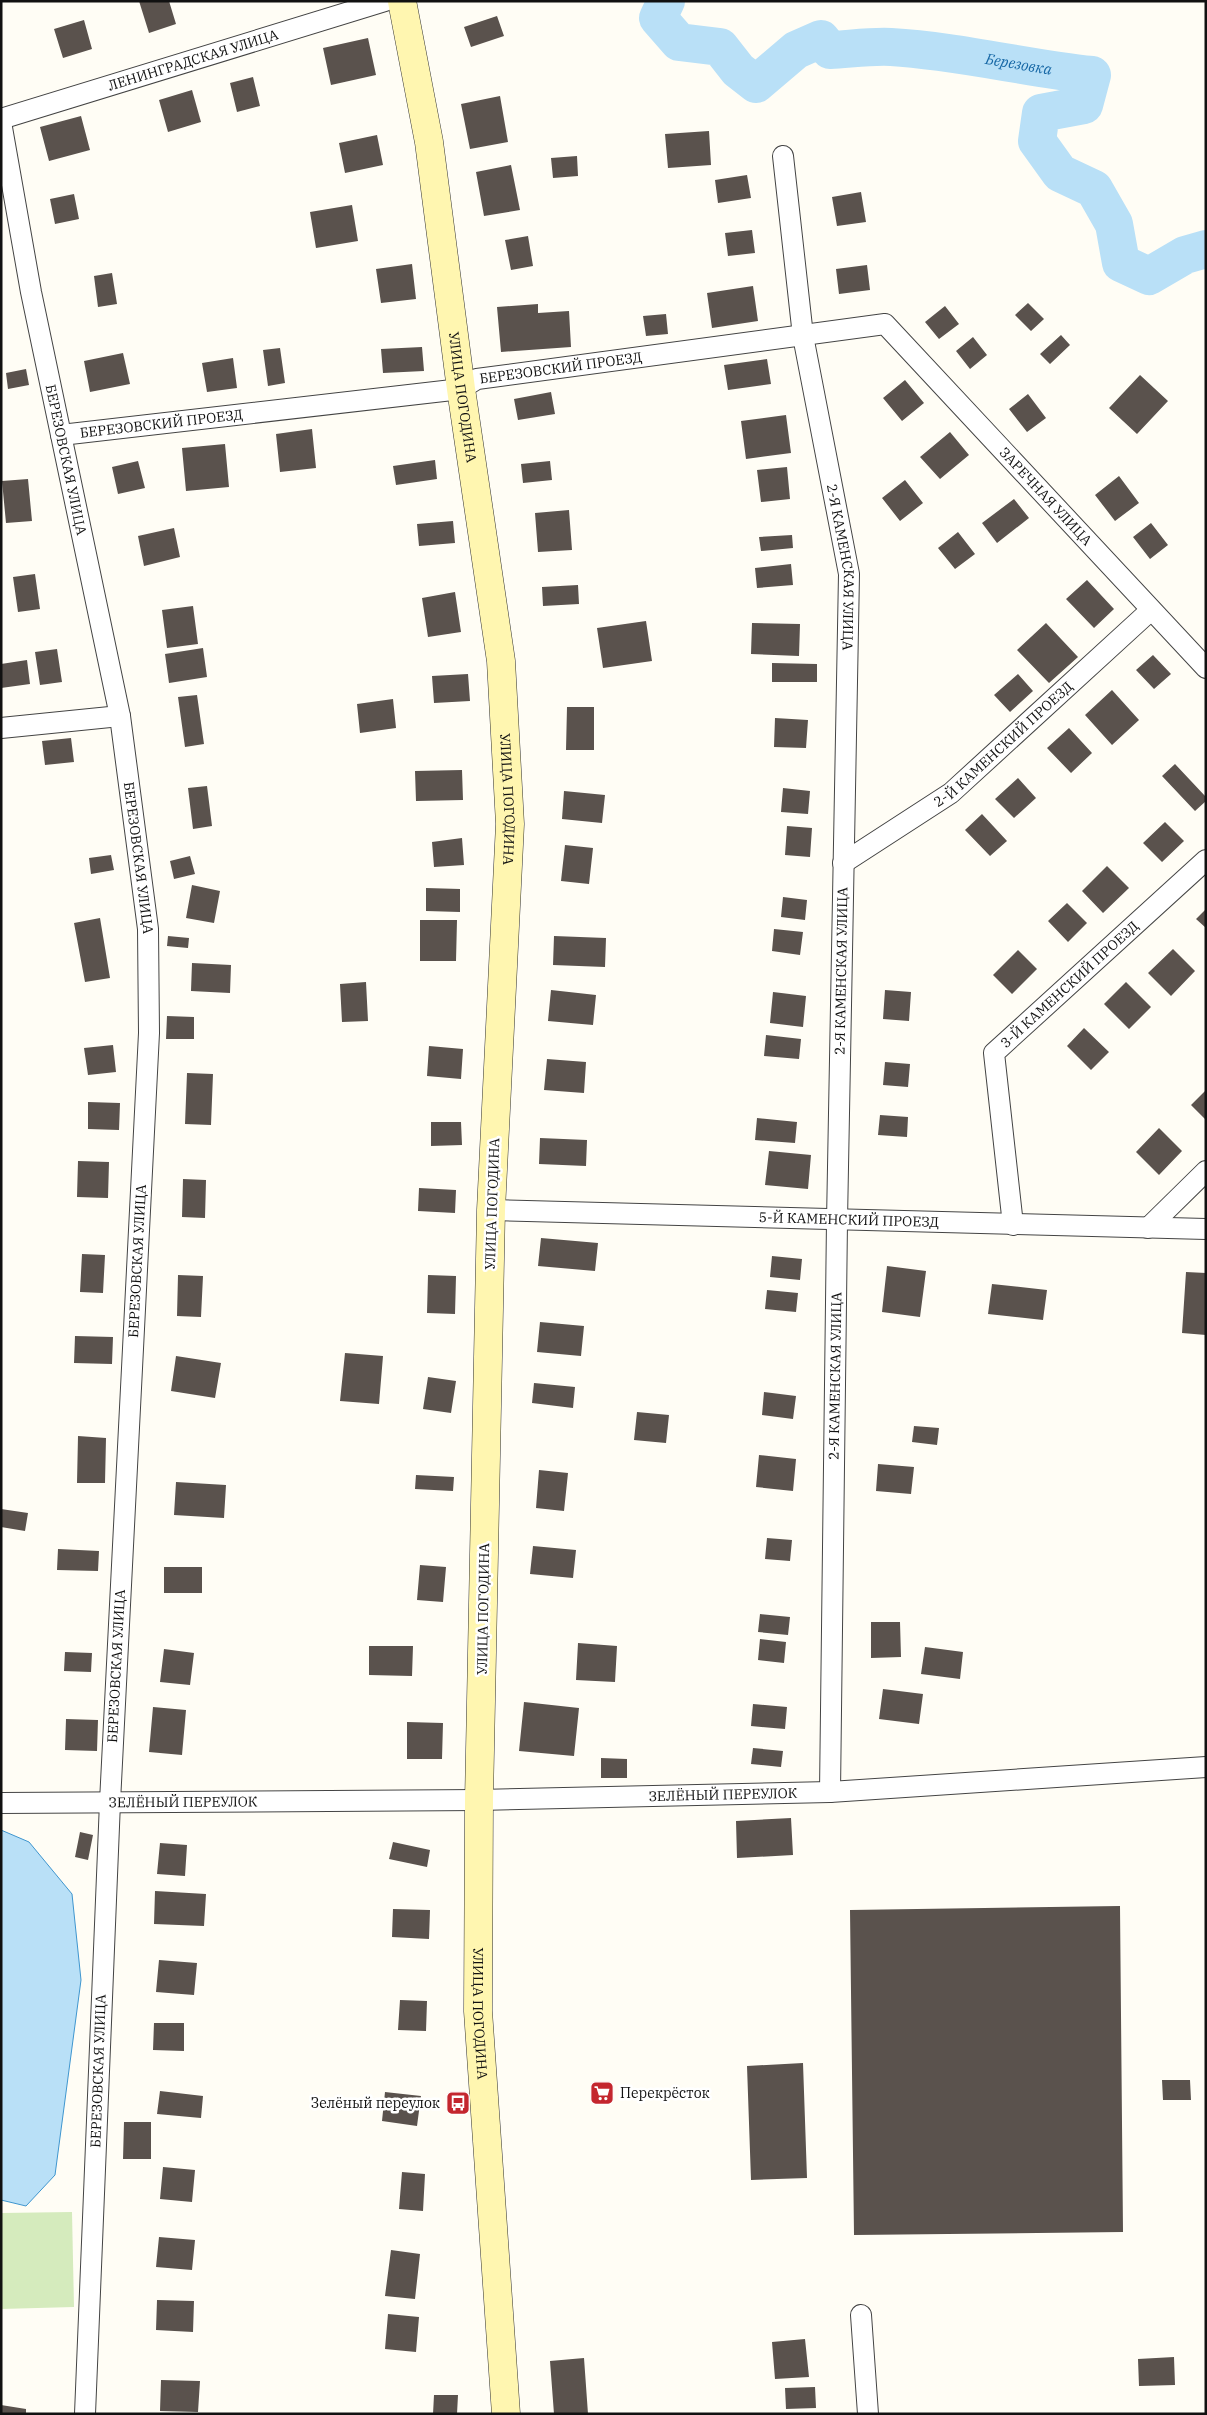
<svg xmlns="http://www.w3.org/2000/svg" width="1207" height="2415" viewBox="0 0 1207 2415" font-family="'IBM Plex Serif',serif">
  <rect width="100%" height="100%" fill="#fffdf5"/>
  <path fill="#d5ebbd" d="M 72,2212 L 74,2307 L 1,2309 L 1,2213 Z"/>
  <path fill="#b9e0f7" stroke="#3f96cf" d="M 1,1830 L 29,1842 L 72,1894 L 81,1980 L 55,2175 L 26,2206 L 1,2200 Z"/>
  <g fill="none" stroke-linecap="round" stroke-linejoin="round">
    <path stroke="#b9e0f7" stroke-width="38" id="s1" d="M 666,1 L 658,18 L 679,42 L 720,47 L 738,70 L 756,84 L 796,50 L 821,39 L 830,50 C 850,49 871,46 891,47 C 959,51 1025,68 1092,75 L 1084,105 L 1041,113 L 1037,141 L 1060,173 L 1094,189 L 1114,224 L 1121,263 L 1149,276 L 1185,255 L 1206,249"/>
  </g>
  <path fill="#5a524d" d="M 139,1 L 169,1 L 176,24 L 149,33 Z
    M 497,16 L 504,36 L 471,47 L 464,27 Z
    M 84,20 L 92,49 L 63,58 L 54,29 Z
    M 368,38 L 376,75 L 331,85 L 323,48 Z
    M 253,77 L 260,106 L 237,112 L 230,83 Z
    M 192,90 L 201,122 L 168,132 L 159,100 Z
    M 500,96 L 508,142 L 470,149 L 461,104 Z
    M 81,116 L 90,150 L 49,161 L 40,127 Z
    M 709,131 L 711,165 L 668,168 L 665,134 Z
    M 377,135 L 383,165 L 345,173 L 339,143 Z
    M 577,156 L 578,176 L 553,178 L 551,158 Z
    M 511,165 L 520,210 L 484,216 L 476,172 Z
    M 747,175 L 751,198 L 718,203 L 715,180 Z
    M 861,192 L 866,222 L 837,226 L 832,197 Z
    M 74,194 L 79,219 L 55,224 L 50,199 Z
    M 352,205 L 358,241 L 316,248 L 310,212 Z
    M 752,230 L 755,253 L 728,256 L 725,233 Z
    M 528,236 L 533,266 L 511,270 L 505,240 Z
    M 412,264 L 416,299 L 381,303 L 376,269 Z
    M 867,265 L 870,290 L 839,294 L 836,269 Z
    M 112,273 L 117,304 L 98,307 L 94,276 Z
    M 753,286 L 758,321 L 712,328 L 707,293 Z
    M 1028,303 L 1044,319 L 1031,331 L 1015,315 Z
    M 538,304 L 538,313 L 569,311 L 571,347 L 501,352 L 497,307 Z
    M 945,306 L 959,324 L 939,339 L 925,322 Z
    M 666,314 L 668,334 L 646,336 L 643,316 Z
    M 1061,335 L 1070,345 L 1050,364 L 1040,354 Z
    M 973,337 L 987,355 L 970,369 L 956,351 Z
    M 422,347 L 424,371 L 383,373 L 381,349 Z
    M 280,348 L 285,383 L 268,386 L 263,350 Z
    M 123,353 L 130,384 L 90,392 L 84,361 Z
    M 233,358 L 237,388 L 207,392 L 202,363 Z
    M 767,359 L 771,384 L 728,390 L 724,365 Z
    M 26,369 L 29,385 L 8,389 L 6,373 Z
    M 1140,375 L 1168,401 L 1137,434 L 1109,408 Z
    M 905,380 L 924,403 L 902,421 L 883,398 Z
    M 551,392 L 555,414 L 518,420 L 514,399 Z
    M 1028,394 L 1046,418 L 1027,432 L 1009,409 Z
    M 786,415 L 791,453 L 746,459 L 741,421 Z
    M 312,429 L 316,468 L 280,472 L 276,434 Z
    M 950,432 L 969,455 L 940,479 L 920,457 Z
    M 225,444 L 229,487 L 186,491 L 182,448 Z
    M 435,460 L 437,479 L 396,485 L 393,466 Z
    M 138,461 L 145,488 L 118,494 L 112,467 Z
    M 550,461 L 552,480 L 523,483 L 521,464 Z
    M 787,467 L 790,499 L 761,502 L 757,470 Z
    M 1119,476 L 1139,503 L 1115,521 L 1095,495 Z
    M 28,479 L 32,521 L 6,523 L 2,481 Z
    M 905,480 L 923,503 L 900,521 L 882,498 Z
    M 1014,499 L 1029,518 L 997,543 L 982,523 Z
    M 569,510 L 572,550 L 538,552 L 535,513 Z
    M 453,521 L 455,543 L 419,546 L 417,524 Z
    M 1151,523 L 1168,545 L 1150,559 L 1133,537 Z
    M 174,528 L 180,557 L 144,566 L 138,536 Z
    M 958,532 L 975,554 L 955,569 L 938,548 Z
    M 792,535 L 793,548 L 761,551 L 759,537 Z
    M 791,564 L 793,585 L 757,588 L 755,568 Z
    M 35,574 L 40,609 L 18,612 L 13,577 Z
    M 1087,580 L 1114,609 L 1094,628 L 1066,599 Z
    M 578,585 L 579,604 L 543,606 L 542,587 Z
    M 455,592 L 461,632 L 428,637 L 422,598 Z
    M 193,606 L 198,644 L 167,648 L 162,610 Z
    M 646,621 L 652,661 L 603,668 L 597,628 Z
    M 752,623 L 800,624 L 799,656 L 751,654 Z
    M 1046,623 L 1078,657 L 1049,683 L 1017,650 Z
    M 203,648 L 207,677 L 169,683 L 165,654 Z
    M 57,649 L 62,682 L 40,685 L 35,652 Z
    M 1153,655 L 1171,674 L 1154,689 L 1136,670 Z
    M 27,660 L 30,684 L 1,688 L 1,664 Z
    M 772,663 L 817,664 L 817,682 L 772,682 Z
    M 468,674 L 470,701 L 434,703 L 432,676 Z
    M 1018,674 L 1033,691 L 1010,712 L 994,695 Z
    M 1112,690 L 1139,720 L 1112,745 L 1085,715 Z
    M 197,695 L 204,744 L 185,747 L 178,697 Z
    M 393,699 L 396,728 L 360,733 L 357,704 Z
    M 567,707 L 594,707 L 594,750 L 566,750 Z
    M 775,718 L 808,720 L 806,748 L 774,747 Z
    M 1069,728 L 1092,753 L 1071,773 L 1047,748 Z
    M 71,738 L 74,762 L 45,765 L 42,741 Z
    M 1175,764 L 1206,797 L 1206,801 L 1195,811 L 1162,776 Z
    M 462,770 L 463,800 L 416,801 L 415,771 Z
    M 1018,778 L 1036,798 L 1014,818 L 995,799 Z
    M 207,786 L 212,826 L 193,829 L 188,788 Z
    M 783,788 L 810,791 L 808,814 L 781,812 Z
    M 564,791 L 605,795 L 602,823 L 562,819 Z
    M 982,814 L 1007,841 L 990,856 L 965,830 Z
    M 1165,822 L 1184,841 L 1162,862 L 1143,843 Z
    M 787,826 L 812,828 L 810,857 L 785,855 Z
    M 462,838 L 464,865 L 434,867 L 432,842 Z
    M 565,845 L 593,848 L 589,884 L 561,881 Z
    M 111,855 L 114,870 L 91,874 L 89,858 Z
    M 190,856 L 195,874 L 174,879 L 170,861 Z
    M 1107,866 L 1129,888 L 1103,913 L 1082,891 Z
    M 192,885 L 220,891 L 214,923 L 186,918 Z
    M 426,888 L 460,889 L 460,912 L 426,911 Z
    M 783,897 L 807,900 L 805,920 L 781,917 Z
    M 1067,903 L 1087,923 L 1068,942 L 1048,921 Z
    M 1206,909 L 1206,928 L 1196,919 Z
    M 100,918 L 110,978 L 85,982 L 74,923 Z
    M 420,920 L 457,920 L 456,961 L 420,961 Z
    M 774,929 L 803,932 L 800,955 L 772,951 Z
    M 168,936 L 189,938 L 188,948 L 167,946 Z
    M 554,936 L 606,938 L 605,967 L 553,965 Z
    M 1173,949 L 1195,971 L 1171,996 L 1148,973 Z
    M 1018,950 L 1037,969 L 1012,994 L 993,975 Z
    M 192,963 L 231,965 L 230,993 L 191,991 Z
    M 366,982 L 368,1021 L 342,1022 L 340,984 Z
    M 1126,982 L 1151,1007 L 1129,1029 L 1104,1004 Z
    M 551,990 L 596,995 L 593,1025 L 548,1021 Z
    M 885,990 L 911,992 L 909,1021 L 883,1019 Z
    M 773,992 L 806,996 L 803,1027 L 770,1023 Z
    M 167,1016 L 194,1017 L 194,1039 L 166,1039 Z
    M 1084,1028 L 1109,1052 L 1091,1070 L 1067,1046 Z
    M 766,1035 L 801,1039 L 799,1059 L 764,1056 Z
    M 113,1045 L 116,1072 L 88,1075 L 84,1048 Z
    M 429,1046 L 463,1049 L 461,1079 L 427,1076 Z
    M 547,1059 L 586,1062 L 584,1093 L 544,1090 Z
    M 885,1062 L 910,1064 L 908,1087 L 883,1085 Z
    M 187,1073 L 213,1074 L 211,1125 L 185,1124 Z
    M 1206,1090 L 1206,1120 L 1191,1105 Z
    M 88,1102 L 120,1103 L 119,1130 L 88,1129 Z
    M 880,1115 L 908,1117 L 907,1137 L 878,1135 Z
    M 757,1118 L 797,1122 L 795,1143 L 755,1140 Z
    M 431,1122 L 461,1122 L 462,1145 L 431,1146 Z
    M 1159,1128 L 1182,1151 L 1159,1175 L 1136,1152 Z
    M 540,1138 L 587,1140 L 586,1166 L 539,1164 Z
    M 769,1151 L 811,1155 L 808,1189 L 765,1185 Z
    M 78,1161 L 109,1162 L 108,1198 L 77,1197 Z
    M 183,1179 L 206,1180 L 205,1218 L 182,1217 Z
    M 419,1188 L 456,1190 L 455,1213 L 418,1211 Z
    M 541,1238 L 598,1243 L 595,1271 L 538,1266 Z
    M 82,1254 L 105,1255 L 103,1293 L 80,1292 Z
    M 772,1256 L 802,1259 L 800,1280 L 770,1277 Z
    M 887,1266 L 926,1271 L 920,1317 L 882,1312 Z
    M 1186,1272 L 1206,1273 L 1206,1335 L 1182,1333 Z
    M 178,1275 L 203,1276 L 201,1317 L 177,1316 Z
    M 428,1275 L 456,1276 L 455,1314 L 427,1313 Z
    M 992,1284 L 1047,1290 L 1043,1320 L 988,1314 Z
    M 767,1290 L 798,1293 L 796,1312 L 765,1309 Z
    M 540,1322 L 584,1326 L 581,1356 L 537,1352 Z
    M 75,1336 L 113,1337 L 112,1364 L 74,1363 Z
    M 345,1353 L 383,1356 L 379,1404 L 340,1401 Z
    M 176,1356 L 221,1363 L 215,1398 L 171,1391 Z
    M 428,1377 L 456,1381 L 451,1413 L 423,1409 Z
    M 534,1383 L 575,1387 L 573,1408 L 532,1403 Z
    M 764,1392 L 796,1396 L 793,1419 L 762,1415 Z
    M 637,1412 L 669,1415 L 666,1443 L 634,1440 Z
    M 914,1426 L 939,1428 L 937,1445 L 912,1442 Z
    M 78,1436 L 106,1438 L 105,1483 L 77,1483 Z
    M 759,1455 L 796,1459 L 793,1491 L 756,1487 Z
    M 878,1464 L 914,1467 L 911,1494 L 876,1491 Z
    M 539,1470 L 568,1473 L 564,1511 L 536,1508 Z
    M 416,1475 L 454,1477 L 453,1491 L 415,1489 Z
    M 176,1482 L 226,1485 L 224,1518 L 174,1515 Z
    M 1,1509 L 28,1513 L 25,1531 L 1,1527 Z
    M 767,1538 L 792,1540 L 790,1561 L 765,1559 Z
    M 533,1546 L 576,1550 L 573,1578 L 530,1574 Z
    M 58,1549 L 99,1551 L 98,1571 L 57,1570 Z
    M 420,1565 L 446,1567 L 443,1602 L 417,1600 Z
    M 164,1567 L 202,1567 L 202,1593 L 164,1593 Z
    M 760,1614 L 790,1617 L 788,1635 L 758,1632 Z
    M 871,1622 L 900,1622 L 901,1657 L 871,1658 Z
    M 760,1639 L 786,1642 L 784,1663 L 758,1660 Z
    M 578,1643 L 617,1646 L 615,1682 L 576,1680 Z
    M 369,1646 L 413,1646 L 412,1676 L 369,1675 Z
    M 925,1647 L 963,1652 L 960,1679 L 921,1674 Z
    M 164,1649 L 194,1653 L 190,1685 L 160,1682 Z
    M 65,1652 L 92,1653 L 91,1672 L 64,1671 Z
    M 883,1689 L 923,1694 L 919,1724 L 879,1719 Z
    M 524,1702 L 579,1708 L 574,1756 L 519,1751 Z
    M 753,1704 L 787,1707 L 785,1729 L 751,1726 Z
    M 153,1707 L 186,1710 L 182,1755 L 149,1752 Z
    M 66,1719 L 98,1720 L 97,1751 L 65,1750 Z
    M 407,1722 L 443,1723 L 442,1759 L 407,1759 Z
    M 753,1748 L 783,1751 L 781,1767 L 751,1764 Z
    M 601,1758 L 627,1759 L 627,1778 L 601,1778 Z
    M 791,1818 L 793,1855 L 737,1858 L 736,1821 Z
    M 80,1832 L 93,1835 L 88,1860 L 75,1857 Z
    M 393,1842 L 430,1850 L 427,1867 L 389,1859 Z
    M 160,1843 L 187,1845 L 185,1876 L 157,1874 Z
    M 155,1891 L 206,1894 L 204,1926 L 154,1924 Z
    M 1120,1906 L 1123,2232 L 854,2235 L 850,1910 Z
    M 393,1909 L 430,1910 L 429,1939 L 392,1937 Z
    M 159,1960 L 197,1963 L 194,1995 L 156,1992 Z
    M 400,2000 L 427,2001 L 426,2031 L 398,2030 Z
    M 154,2023 L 184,2023 L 184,2051 L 153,2050 Z
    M 803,2063 L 807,2178 L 751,2180 L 747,2066 Z
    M 1162,2080 L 1190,2080 L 1191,2100 L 1163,2100 Z
    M 160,2091 L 203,2096 L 201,2118 L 157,2114 Z
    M 385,2092 L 421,2096 L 417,2126 L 382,2121 Z
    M 124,2122 L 151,2122 L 151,2159 L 123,2159 Z
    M 163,2167 L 195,2170 L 192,2202 L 160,2199 Z
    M 402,2172 L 425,2174 L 423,2211 L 399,2209 Z
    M 159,2237 L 195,2240 L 192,2270 L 156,2267 Z
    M 391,2250 L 420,2254 L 415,2299 L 385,2296 Z
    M 157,2300 L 194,2301 L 193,2332 L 156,2330 Z
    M 388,2314 L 419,2317 L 416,2352 L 385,2349 Z
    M 805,2339 L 809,2377 L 775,2379 L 772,2342 Z
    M 1174,2357 L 1175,2385 L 1139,2386 L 1138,2359 Z
    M 584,2358 L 588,2414 L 554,2414 L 550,2361 Z
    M 161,2380 L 200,2381 L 198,2412 L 160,2411 Z
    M 815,2387 L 816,2408 L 786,2409 L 785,2388 Z
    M 434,2395 L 458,2395 L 457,2414 L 433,2414 Z
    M 1,2405 L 26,2409 L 26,2414 L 1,2414 Z"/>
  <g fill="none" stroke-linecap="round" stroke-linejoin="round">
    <g stroke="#444" stroke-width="22">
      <g id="street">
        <path id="s2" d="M 1,119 L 385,1"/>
        <path id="s3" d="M 1,122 L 31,292 L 120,716 L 148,929 L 149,1033 L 110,1802 L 85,2414"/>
        <path id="s4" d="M 783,156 L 803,336 L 849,574 L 837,1221 L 830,1792"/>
        <path id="s5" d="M 61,435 L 461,389 L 477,379 L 885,324 L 1206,668"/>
        <path d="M 1,728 L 120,716"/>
        <path id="s6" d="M 843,863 L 951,793 L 1151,610"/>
        <path id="s7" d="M 491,1210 L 1206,1229"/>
        <path id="s8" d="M 1013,1225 L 994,1053 L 1206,860"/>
        <path d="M 1148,1228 L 1206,1171"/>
        <path id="s9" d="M 1,1803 L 479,1800 L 830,1792 L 1206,1767"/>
        <path d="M 861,2315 L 868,2414"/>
      </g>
    </g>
    <g stroke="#333" stroke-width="29">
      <g id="secondary">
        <path id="s10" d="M 402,1 L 429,142 L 461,389 L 501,661 L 510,824 L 491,1210 L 479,1800 L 478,2011 L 506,2414"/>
      </g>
    </g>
    <use href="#street" stroke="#fff" stroke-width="20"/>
    <use href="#secondary" stroke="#fff6b0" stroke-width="28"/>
  </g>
  <defs>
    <g id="supermarket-square" transform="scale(1.25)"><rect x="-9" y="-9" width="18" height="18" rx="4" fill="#c4262e" stroke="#fff"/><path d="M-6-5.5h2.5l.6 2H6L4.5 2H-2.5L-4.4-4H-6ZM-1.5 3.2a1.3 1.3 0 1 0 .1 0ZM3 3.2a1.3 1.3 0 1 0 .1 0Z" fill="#fff"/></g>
    <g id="bus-square" transform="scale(1.25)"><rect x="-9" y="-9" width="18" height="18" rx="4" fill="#c4262e" stroke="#fff"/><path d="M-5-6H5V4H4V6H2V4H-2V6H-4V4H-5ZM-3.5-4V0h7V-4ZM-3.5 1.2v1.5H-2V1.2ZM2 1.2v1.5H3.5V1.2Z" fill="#fff"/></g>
  </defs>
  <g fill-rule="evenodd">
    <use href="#supermarket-square" x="602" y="2093"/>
    <use href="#bus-square" x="458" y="2103"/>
  </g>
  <g text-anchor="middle" stroke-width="5" stroke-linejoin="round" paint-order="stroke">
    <g font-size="14" fill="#111" stroke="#fff">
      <text dy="5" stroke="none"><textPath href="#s2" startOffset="201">ЛЕНИНГРАДСКАЯ УЛИЦА</textPath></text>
      <text dy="5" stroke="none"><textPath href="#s5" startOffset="506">БЕРЕЗОВСКИЙ ПРОЕЗД</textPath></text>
      <text dy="5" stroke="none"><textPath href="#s10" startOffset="401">УЛИЦА ПОГОДИНА</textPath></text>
      <text dy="5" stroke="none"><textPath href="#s5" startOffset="101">БЕРЕЗОВСКИЙ ПРОЕЗД</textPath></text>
      <text dy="5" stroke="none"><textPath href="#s3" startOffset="344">БЕРЕЗОВСКАЯ УЛИЦА</textPath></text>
      <text dy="5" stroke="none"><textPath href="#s5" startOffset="1069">ЗАРЕЧНАЯ УЛИЦА</textPath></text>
      <text dy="5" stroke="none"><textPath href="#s4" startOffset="416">2-Я КАМЕНСКАЯ УЛИЦА</textPath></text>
      <text dy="5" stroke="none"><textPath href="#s6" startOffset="200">2-Й КАМЕНСКИЙ ПРОЕЗД</textPath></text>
      <text dy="5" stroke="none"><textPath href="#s10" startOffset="806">УЛИЦА ПОГОДИНА</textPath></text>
      <text dy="5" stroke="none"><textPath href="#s3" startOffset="749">БЕРЕЗОВСКАЯ УЛИЦА</textPath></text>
      <text transform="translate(841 971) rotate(-89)" y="5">2-Я КАМЕНСКАЯ УЛИЦА</text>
      <text dy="5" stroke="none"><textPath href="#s8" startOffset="275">3-Й КАМЕНСКИЙ ПРОЕЗД</textPath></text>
      <text transform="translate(492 1204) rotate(-88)" y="5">УЛИЦА ПОГОДИНА</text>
      <text dy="5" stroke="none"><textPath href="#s7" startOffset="358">5-Й КАМЕНСКИЙ ПРОЕЗД</textPath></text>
      <text transform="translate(137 1261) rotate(-87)" y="5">БЕРЕЗОВСКАЯ УЛИЦА</text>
      <text transform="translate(835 1376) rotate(-89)" y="5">2-Я КАМЕНСКАЯ УЛИЦА</text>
      <text transform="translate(483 1609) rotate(-89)" y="5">УЛИЦА ПОГОДИНА</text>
      <text transform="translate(116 1666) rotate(-87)" y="5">БЕРЕЗОВСКАЯ УЛИЦА</text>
      <text dy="5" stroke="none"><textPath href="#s9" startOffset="722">ЗЕЛЁНЫЙ ПЕРЕУЛОК</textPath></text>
      <text dy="5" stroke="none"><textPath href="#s9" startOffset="182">ЗЕЛЁНЫЙ ПЕРЕУЛОК</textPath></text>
      <text dy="5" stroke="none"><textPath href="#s10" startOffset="2021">УЛИЦА ПОГОДИНА</textPath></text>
      <text transform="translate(98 2071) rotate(-88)" y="5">БЕРЕЗОВСКАЯ УЛИЦА</text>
    </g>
    <g font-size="14" fill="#111" stroke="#fff" text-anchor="start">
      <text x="620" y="2098">Перекрёсток</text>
      <text x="440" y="2108" text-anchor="end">Зелёный переулок</text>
    </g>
    <g font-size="15" font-style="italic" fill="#1768a6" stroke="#fff">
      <text dy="5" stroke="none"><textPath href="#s1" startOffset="428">Березовка</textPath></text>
    </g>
  </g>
  <rect width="1207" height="2415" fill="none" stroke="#111111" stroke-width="5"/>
</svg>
